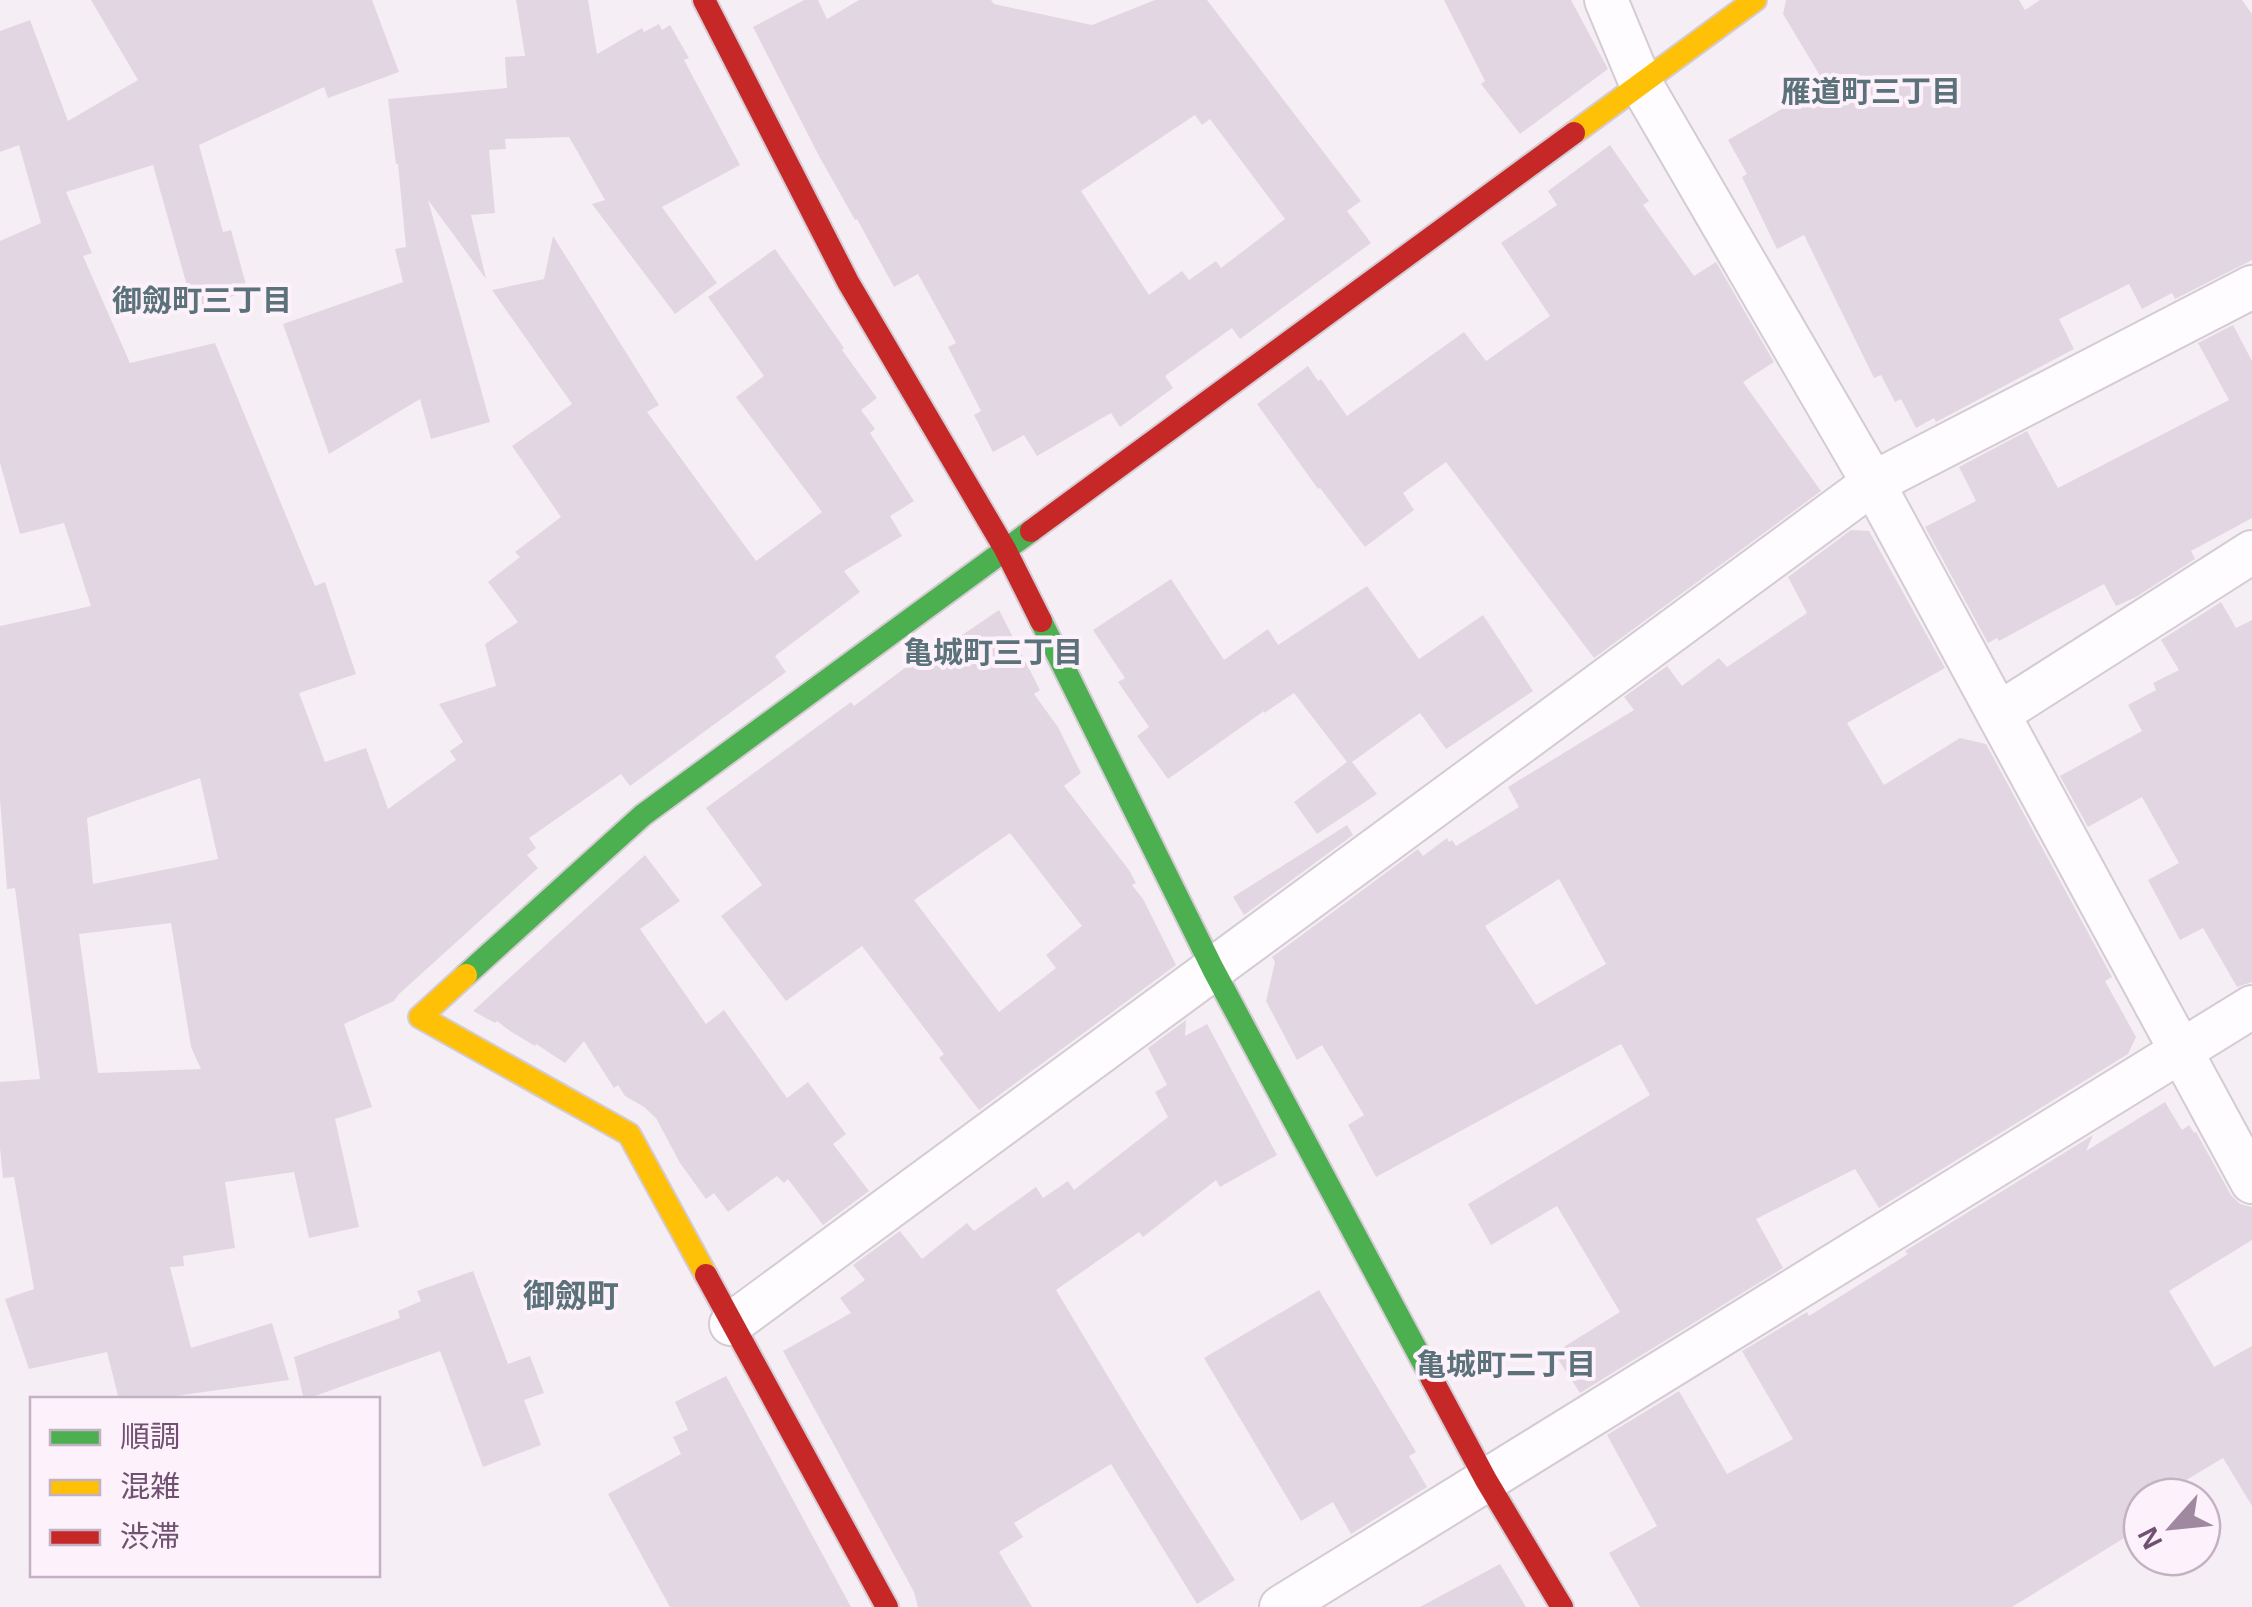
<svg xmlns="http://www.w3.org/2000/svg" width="2252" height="1607" viewBox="0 0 2252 1607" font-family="Arial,'Noto Sans JP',sans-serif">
  <rect width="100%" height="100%" fill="#f6eef5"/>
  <path fill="#e2d6e2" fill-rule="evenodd" d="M 91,0 L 372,0 L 399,72 L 328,98 L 324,87 L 199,145 L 223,232 L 231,230 L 248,292 L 193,307 L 153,165 L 66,192 L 92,253 L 83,256 L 130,363 L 215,343 L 315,586 L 325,582 L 356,674 L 299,693 L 325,762 L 366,748 L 388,809 L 456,760 L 450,751 L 463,742 L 439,704 L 496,686 L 485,644 L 518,622 L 488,582 L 520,557 L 515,552 L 561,517 L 512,446 L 572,404 L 492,290 L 544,279 L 553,236 L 659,405 L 647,412 L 756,561 L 822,512 L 736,397 L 764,376 L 708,297 L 775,249 L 844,348 L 842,350 L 877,398 L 861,410 L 875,429 L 870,433 L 914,501 L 890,516 L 902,536 L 844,571 L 860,592 L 775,656 L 786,672 L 630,786 L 621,774 L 529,838 L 536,848 L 527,855 L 538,868 L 399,994 L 394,1001 L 344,1024 L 372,1107 L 335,1119 L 359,1227 L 309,1238 L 294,1172 L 225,1182 L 235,1248 L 183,1256 L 184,1266 L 170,1267 L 191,1348 L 272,1323 L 289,1380 L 147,1400 L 119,1400 L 107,1352 L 29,1369 L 5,1299 L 34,1289 L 14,1177 L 3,1178 L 0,1148 L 0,1082 L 40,1079 L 15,888 L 7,889 L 0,799 L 0,626 L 91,606 L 64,523 L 20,534 L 0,463 L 0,241 L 41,223 L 19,145 L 0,152 L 0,31 L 30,20 L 68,121 L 138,80 ZM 200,778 L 218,859 L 93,884 L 87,818 ZM 171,923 L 191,1047 L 201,1069 L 98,1073 L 79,934 Z
    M 516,0 L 588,0 L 597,54 L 642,28 L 644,32 L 659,24 L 662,30 L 670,25 L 689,58 L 684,60 L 740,165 L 662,207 L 717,283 L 675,314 L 592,204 L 605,200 L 569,137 L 505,139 L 506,149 L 489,150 L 495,213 L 471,215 L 486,279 L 428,200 L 490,422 L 431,439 L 420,399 L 329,454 L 283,324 L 403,282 L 395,249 L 406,247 L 398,164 L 396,164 L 388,99 L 507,88 L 505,57 L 525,56 Z
    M 804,0 L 818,0 L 827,19 L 859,0 L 991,0 L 994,4 L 1092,25 L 1155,0 L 1207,0 L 1361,201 L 1347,211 L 1371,243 L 1240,339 L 1232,328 L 1165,376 L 1173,388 L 1120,427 L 1111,413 L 1037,456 L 1024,435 L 993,452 L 974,415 L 981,411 L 948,347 L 956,343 L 918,274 L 894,287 L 857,219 L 855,220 L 819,156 L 753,27 ZM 1195,115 L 1202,125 L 1210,119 L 1285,219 L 1221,268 L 1216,261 L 1189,280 L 1182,271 L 1149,295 L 1081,191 Z
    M 1444,0 L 1571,0 L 1608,69 L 1520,134 L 1481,84 L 1485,81 Z
    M 1786,0 L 2019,0 L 2025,10 L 2040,0 L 2242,0 L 2252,14 L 2252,260 L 2175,299 L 2172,293 L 2142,309 L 2129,284 L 2059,319 L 2074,349 L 1936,422 L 1934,418 L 1916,428 L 1901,399 L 1895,402 L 1881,375 L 1874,378 L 1804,235 L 1777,249 L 1742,177 L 1747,174 L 1728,140 L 1825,84 L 1783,14 Z
    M 1610,145 L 1649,201 L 1643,205 L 1694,276 L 1716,262 L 1774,362 L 1743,382 L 1821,491 L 1594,658 L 1446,462 L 1403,493 L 1414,510 L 1365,547 L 1320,488 L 1318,489 L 1257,404 L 1308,366 L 1318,381 L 1321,379 L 1347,416 L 1464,332 L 1486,361 L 1550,316 L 1501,243 L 1557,205 L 1548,191 Z
    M 2233,325 L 2252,361 L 2252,518 L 2191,551 L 2195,559 L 2136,597 L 2116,606 L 2104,584 L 1999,641 L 1997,638 L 1988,643 L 1925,527 L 1976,501 L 1959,467 L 2027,431 L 2058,488 L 2167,432 L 2229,400 L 2198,343 Z
    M 1851,530 L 1869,531 L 1945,668 L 1847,723 L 1884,785 L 1960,738 L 1986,744 L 2112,977 L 2105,981 L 2136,1037 L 2128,1054 L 1879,1208 L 1855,1169 L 1756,1219 L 1783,1268 L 1580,1393 L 1554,1353 L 1620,1312 L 1557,1206 L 1491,1245 L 1468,1204 L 1650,1095 L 1621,1044 L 1376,1177 L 1348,1125 L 1364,1115 L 1322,1045 L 1297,1060 L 1266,1001 L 1275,962 L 1272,957 L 1418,849 L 1423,856 L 1447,838 L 1449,842 L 1452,840 L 1456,846 L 1519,807 L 1508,787 L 1634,710 L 1624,697 L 1667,666 L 1682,686 L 1719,658 L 1727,667 L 1807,613 L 1788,577 ZM 1559,879 L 1606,964 L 1536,1005 L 1485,926 Z
    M 1171,579 L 1224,660 L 1268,629 L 1278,645 L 1367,586 L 1419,659 L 1483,615 L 1533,691 L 1446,749 L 1420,713 L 1352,762 L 1377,794 L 1317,834 L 1294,802 L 1347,762 L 1294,693 L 1264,713 L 1264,711 L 1168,779 L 1137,736 L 1149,727 L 1118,682 L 1125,678 L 1093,630 Z
    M 2221,602 L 2236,628 L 2252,620 L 2252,982 L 2237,987 L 2203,928 L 2180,940 L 2148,880 L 2179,863 L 2142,797 L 2088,827 L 2060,776 L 2142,731 L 2128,705 L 2156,690 L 2153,683 L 2179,670 L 2161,640 Z
    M 999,610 L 1040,690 L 1034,694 L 1058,727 L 1081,773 L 1064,786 L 1129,870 L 1136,883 L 1132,885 L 1143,899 L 1176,965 L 979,1110 L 939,1058 L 944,1054 L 862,946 L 786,1001 L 721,916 L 762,885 L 706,808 L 851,702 L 854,706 L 941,641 L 946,646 ZM 1010,833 L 1082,926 L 1046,955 L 1056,968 L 999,1012 L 914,900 Z
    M 1347,825 L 1353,835 L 1244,915 L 1233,897 Z
    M 645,855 L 680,901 L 640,929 L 706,1024 L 724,1010 L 787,1098 L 808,1082 L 846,1134 L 833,1144 L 869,1191 L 823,1225 L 788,1179 L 784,1183 L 777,1176 L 728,1212 L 714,1193 L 706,1199 L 680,1163 L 656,1118 L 644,1107 L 625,1096 L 618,1085 L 614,1088 L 584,1041 L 565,1063 L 536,1044 L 535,1046 L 510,1031 L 497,1021 L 495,1023 L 473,1011 Z
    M 1186,1020 L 1185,1036 L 1207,1024 L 1277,1155 L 1220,1187 L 1216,1180 L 1143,1237 L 1139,1232 L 1056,1290 L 1142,1433 L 1235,1580 L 1197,1604 L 1111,1464 L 1014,1523 L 1023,1537 L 999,1552 L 1032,1607 L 918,1607 L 914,1592 L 783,1351 L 851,1313 L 840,1298 L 865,1280 L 853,1265 L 900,1231 L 922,1259 L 967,1223 L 974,1231 L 1036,1187 L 1043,1198 L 1068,1181 L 1074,1190 L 1168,1117 L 1155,1092 L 1167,1085 L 1148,1048 Z
    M 2165,1102 L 2182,1130 L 2189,1125 L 2194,1133 L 2196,1132 L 2231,1195 L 2240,1204 L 2252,1207 L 2252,1240 L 2169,1291 L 2214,1367 L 2252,1346 L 2252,1506 L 2223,1458 L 2158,1497 L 2142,1497 L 2142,1527 L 2012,1607 L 1640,1607 L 1609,1553 L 1657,1526 L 1607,1435 L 1679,1391 L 1727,1474 L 1793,1439 L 1742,1351 L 1807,1312 L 1809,1316 L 1908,1254 L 1905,1251 L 2093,1135 L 2086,1151 Z
    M 473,1271 L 508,1364 L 530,1356 L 544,1393 L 524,1400 L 541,1445 L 483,1467 L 440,1351 L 304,1400 L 294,1357 L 400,1318 L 398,1311 L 421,1301 L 417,1291 Z
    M 1319,1290 L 1416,1452 L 1409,1456 L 1427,1487 L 1351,1534 L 1333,1502 L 1301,1521 L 1204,1358 Z
    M 726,1376 L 851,1607 L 670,1607 L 608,1494 L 681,1454 L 673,1437 L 688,1430 L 675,1402 Z
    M 1500,1564 L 1526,1607 L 1420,1607 Z"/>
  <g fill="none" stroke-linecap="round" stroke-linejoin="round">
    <g stroke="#d4cbd3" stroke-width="46">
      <path id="street" d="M 1606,0 L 1641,84 L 1873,483 L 2252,1182
        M 1998,714 L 2252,552
        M 731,1324 L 1873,483 L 2252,287
        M 1281,1607 L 2252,1007"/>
    </g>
    <g stroke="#d5cbd4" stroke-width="26">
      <path id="fast" d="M 1041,621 L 1213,969 L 1432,1379
        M 466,975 L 643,815 L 1031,531"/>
    </g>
    <g stroke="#d5cbd4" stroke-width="26">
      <path id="slow" d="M 1574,133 L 1755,0
        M 466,975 L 420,1017 L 629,1134 L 706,1275"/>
    </g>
    <g stroke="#d5cbd4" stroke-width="26">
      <path id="jam" d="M 704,0 L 848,282 L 1005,549 L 1041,621
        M 1031,531 L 1574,133
        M 706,1275 L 887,1607
        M 1432,1379 L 1486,1480 L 1562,1607"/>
    </g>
    <use href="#street" stroke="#fefcfe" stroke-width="42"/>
    <use href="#fast" stroke="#4caf50" stroke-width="22"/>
    <use href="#slow" stroke="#ffc107" stroke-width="22"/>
    <use href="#jam" stroke="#c62828" stroke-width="22"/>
  </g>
  <g text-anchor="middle" stroke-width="8" stroke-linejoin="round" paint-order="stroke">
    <g font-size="30" font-weight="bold" fill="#5b727a" stroke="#fdf1fb">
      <text x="1871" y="102">雁道町三丁目</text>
      <text x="202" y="311">御劔町三丁目</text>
      <text x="993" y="663">亀城町三丁目</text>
      <text x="1506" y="1375">亀城町二丁目</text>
    </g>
    <g font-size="32" font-weight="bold" fill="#5b727a" stroke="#fdf1fb">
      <text x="571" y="1307">御劔町</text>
    </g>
  </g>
  <rect x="30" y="1397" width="350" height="180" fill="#fdf1fb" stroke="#c5b1c4" stroke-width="2.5"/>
  <rect x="50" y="1430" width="50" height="15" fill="#4caf50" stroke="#c5b1c4" stroke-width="2.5"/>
  <text x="120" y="1447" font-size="30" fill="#715172">順調</text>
  <rect x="50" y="1480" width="50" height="15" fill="#ffc107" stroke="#c5b1c4" stroke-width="2.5"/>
  <text x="120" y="1497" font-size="30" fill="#715172">混雑</text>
  <rect x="50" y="1530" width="50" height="15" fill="#c62828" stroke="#c5b1c4" stroke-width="2.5"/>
  <text x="120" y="1547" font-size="30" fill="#715172">渋滞</text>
  <g transform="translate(2172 1527) rotate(243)"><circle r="48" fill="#fdf1fb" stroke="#c5b1c4" stroke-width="2.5"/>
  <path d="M0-8L18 38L0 25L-18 38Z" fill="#a088a0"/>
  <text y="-15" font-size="28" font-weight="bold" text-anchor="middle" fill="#715172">N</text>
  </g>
</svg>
